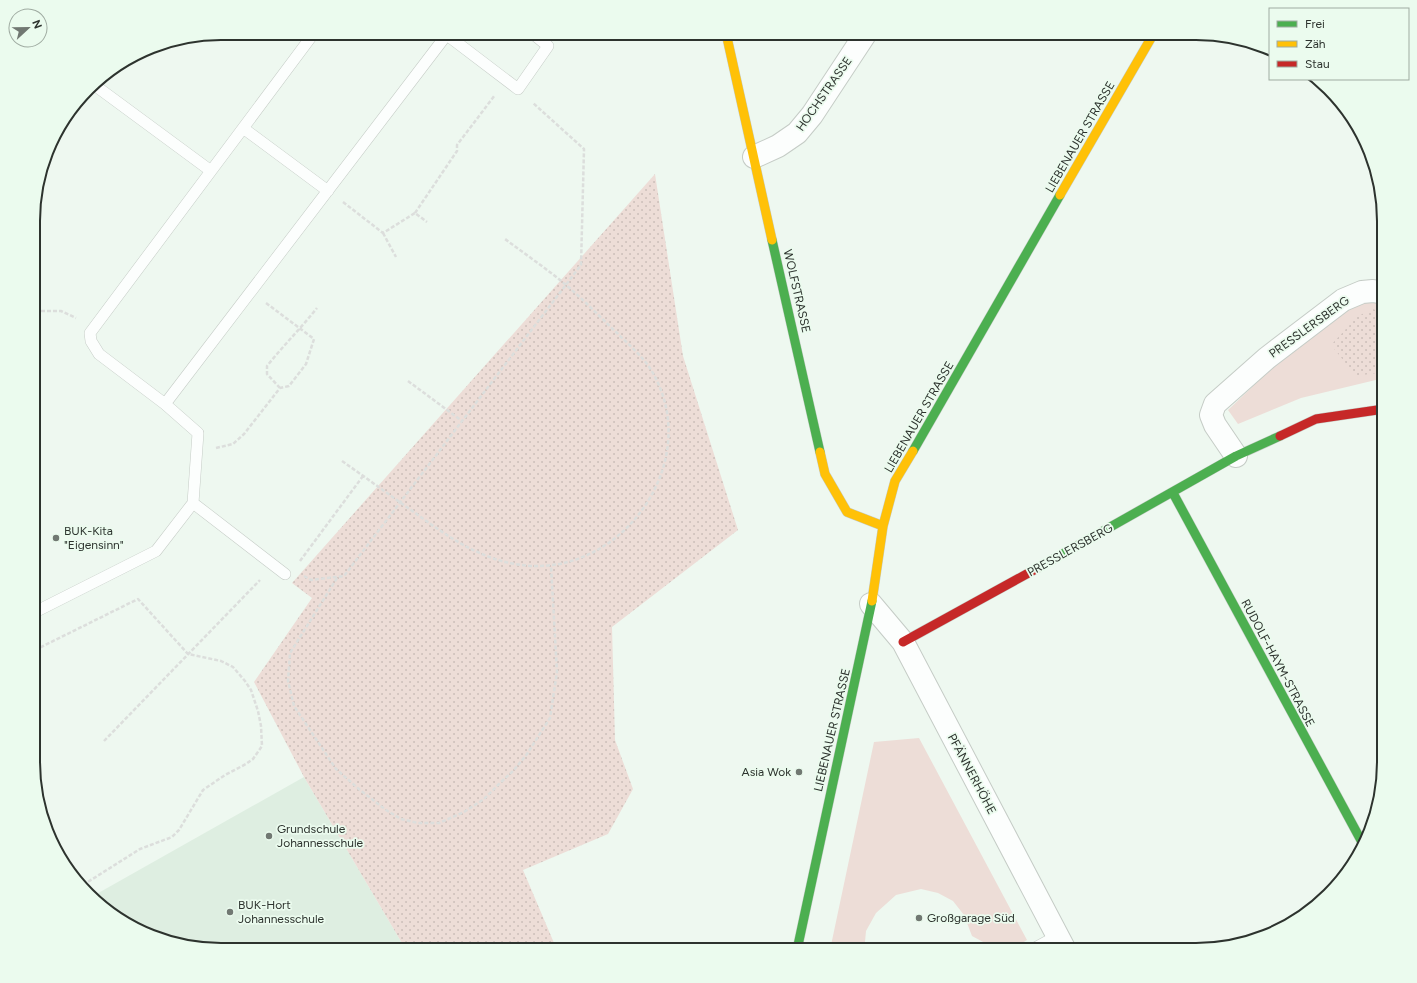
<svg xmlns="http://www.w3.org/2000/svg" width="1417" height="983" viewBox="0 0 1417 983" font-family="Figtree,sans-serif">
  <defs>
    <pattern id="park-dots" width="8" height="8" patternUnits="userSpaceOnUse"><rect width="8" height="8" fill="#edddd7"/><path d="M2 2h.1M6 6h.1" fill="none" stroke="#ccbeb9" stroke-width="1.8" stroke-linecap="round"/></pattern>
  </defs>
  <rect width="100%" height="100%" fill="#eef8f0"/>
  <path fill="#deeee1" d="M 304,777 L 406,950 L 209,950 L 160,940 L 107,911 L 93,896 Z"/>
  <path fill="#edddd7" d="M 1364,301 L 1384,302 L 1384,378 L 1301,398 L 1238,424 L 1228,410 L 1272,368 L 1347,308 Z
    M 919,738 L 1027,940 L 1011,950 L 998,950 L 972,936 L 964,915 L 953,901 L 938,893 L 921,889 L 896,895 L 876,913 L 866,931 L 865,942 L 866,950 L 830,950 L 874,742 Z"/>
  <path fill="url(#park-dots)" d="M 655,174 L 683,356 L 738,530 L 612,627 L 615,740 L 633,789 L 608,834 L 523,870 L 557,950 L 406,950 L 304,777 L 254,682 L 312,598 L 292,583 Z
    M 1373,309 L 1384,314 L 1384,372 L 1356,376 L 1331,345 L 1358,316 Z"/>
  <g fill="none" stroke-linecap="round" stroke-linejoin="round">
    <g stroke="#c5ccc6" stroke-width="12">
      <path id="lane" d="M 447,35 L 518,89 L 548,46 L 532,33
        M 93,84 L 211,171 L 90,333 L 91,341 L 99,354 L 165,404
        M 243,128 L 328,191
        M 211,171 L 314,33
        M 193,503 L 285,574
        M 35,612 L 156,551 L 193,503 L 198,433 L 165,404 L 448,33
        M 1031,950 L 1057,936"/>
    </g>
    <g stroke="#c5ccc6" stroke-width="24">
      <path id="street" d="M 754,157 L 778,146 L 797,133 L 812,115 L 866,33
        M 1236,456 L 1215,425 L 1211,415 L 1215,404 L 1267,358 L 1343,300 L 1362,292 L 1373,291 L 1384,293
        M 871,604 L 903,642 L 1065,950"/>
    </g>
    <g stroke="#c5ccc6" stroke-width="10">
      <path id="fast" d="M 772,240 L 820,452
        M 913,451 L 1060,195
        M 1173,493 L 1363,844
        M 1043,565 L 1236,456 L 1280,436
        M 797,950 L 872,601"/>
    </g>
    <g stroke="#c5ccc6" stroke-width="10">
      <path id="slow" d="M 726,33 L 772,240
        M 1060,195 L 1154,33
        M 820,452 L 825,474 L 847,512 L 883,526
        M 872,601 L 883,526 L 895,481 L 913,451"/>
    </g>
    <g stroke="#c5ccc6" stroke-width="10">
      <path id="jam" d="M 1280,436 L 1316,419 L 1384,409
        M 903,642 L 1043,565"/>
    </g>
    <path stroke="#dcdedc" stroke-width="2.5" stroke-dasharray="4 2" stroke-linecap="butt" d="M 343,202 L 383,233 L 415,213 L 427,222
      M 415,213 L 457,151 L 457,145 L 495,95
      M 383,233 L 396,257
      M 35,311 L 61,311 L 76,318
      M 408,381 L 462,421
      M 280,388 L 267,374 L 267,366 C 283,346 301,328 317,308
      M 216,448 L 233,444 L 244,434 L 280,388 L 289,386 L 306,364 L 314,339 L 266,303
      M 342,461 C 365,477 388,494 411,510 C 443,533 475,557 515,564 C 617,583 704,466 654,375 C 645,358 630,346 617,333 C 600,317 584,300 566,285 C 547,269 525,254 505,239
      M 300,561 L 363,476
      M 304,576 L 311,580 L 344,576 L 581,265 L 584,149 L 533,103
      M 337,578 L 290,653 L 288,681 L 294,706 L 336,769 L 360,790 L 386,810 L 401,819 L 418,823 L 439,823 L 464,812 L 484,799 L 498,785 L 514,770 L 527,754 L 550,718 L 557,672 L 551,566
      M 35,650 L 138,599 L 188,654 L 221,661 L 233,667 L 245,681 L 251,690 L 258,711 L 261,726 L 262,746 L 253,759 L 246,764 L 225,775 L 203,790 L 179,830 L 172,837 L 140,849 L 83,885
      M 104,741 L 260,580"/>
    <use href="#lane" stroke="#fcfefd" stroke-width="11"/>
    <use href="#street" stroke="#fcfefd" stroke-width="22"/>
    <use href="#fast" stroke="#4caf50" stroke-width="9"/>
    <use href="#slow" stroke="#ffc107" stroke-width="9"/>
    <use href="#jam" stroke="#c62828" stroke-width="9"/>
  </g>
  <g fill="#717872" stroke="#ebfbee" stroke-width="1.5">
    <circle cx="56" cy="538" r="4"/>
    <circle cx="799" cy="772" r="4"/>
    <circle cx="269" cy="836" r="4"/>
    <circle cx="230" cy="912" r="4"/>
    <circle cx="919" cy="918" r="4"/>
  </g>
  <g text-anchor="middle" stroke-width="3.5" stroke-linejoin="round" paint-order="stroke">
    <g font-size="12" fill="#2d332e" stroke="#ebfbee">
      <text transform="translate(824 94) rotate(-55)" y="4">HOCHSTRASSE</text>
      <text transform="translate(1080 137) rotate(-60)" y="4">LIEBENAUER STRASSE</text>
      <text transform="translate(797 291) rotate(77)" y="4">WOLFSTRASSE</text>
      <text transform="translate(1309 327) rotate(-36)" y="4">PRESSLERSBERG</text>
      <text transform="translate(919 417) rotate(-60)" y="4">LIEBENAUER STRASSE</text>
      <text transform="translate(1070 550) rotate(-29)" y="4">PRESSLERSBERG</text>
      <text transform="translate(1278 663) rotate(62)" y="4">RUDOLF-HAYM-STRASSE</text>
      <text transform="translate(832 730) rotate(-77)" y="4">LIEBENAUER STRASSE</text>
      <text transform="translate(972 774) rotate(62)" y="4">PFÄNNERHÖHE</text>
    </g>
    <g font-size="12" fill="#2d332e" stroke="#ebfbee" text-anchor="start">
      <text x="64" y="535">BUK-Kita<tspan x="64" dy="14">"Eigensinn"</tspan></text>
      <text x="791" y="776" text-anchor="end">Asia Wok</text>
      <text x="277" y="833">Grundschule<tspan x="277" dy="14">Johannesschule</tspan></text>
      <text x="238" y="909">BUK-Hort<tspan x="238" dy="14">Johannesschule</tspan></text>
      <text x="927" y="922">Großgarage Süd</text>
    </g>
  </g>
  <path d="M0 0H1417V983H0ZM221 40H1196A181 181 0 0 1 1377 221V762A181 181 0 0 1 1196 943H221A181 181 0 0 1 40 762V221A181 181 0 0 1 221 40Z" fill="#ebfbee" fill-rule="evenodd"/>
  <path fill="none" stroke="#2d332e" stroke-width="2" d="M221 40H1196A181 181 0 0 1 1377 221V762A181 181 0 0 1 1196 943H221A181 181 0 0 1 40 762V221A181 181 0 0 1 221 40Z"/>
  <rect x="1269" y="8" width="140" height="72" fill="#ebfbee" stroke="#9faba1"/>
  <rect x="1277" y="21" width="20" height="6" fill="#4caf50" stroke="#9faba1"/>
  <text x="1305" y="28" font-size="12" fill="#2d332e">Frei</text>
  <rect x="1277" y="41" width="20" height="6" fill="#ffc107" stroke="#9faba1"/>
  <text x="1305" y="48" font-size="12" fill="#2d332e">Zäh</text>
  <rect x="1277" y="61" width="20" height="6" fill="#c62828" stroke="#9faba1"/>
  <text x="1305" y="68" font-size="12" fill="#2d332e">Stau</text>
  <g transform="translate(28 28) rotate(68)"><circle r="19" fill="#ebfbee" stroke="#9faba1"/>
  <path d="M0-3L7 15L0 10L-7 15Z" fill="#717872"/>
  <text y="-6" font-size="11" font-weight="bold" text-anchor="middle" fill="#2d332e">N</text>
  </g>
</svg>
